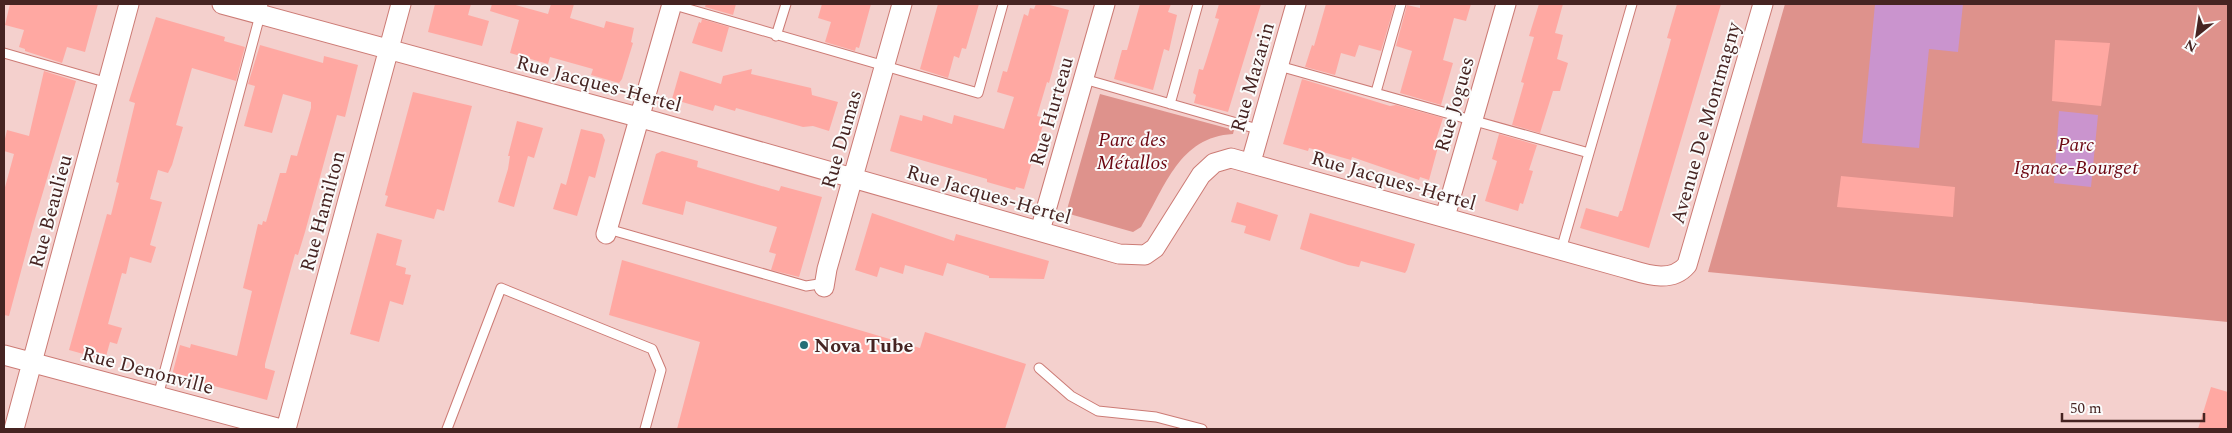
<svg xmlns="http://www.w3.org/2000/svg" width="2232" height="433" viewBox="0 0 2232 433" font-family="Spectral,serif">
  <rect width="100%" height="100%" fill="#f4d0cd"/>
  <path fill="#de928c" d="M 1785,4 L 2228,4 L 2228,322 L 1708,272 Z
    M 1100,94 L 1234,130 L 1233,134 C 1179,137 1166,186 1141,227 L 1133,232 L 1066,213 Z"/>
  <path fill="#ca94ce" d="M 1875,4 L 1963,4 L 1958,52 L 1929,49 L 1919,148 L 1862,143 Z
    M 2059,111 L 2098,115 L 2091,187 L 2054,183 Z"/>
  <path fill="#ffa8a2" d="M 10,4 L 98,4 L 85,52 L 67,47 L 62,63 L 25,51 L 25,49 L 19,47 L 24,30 L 5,25 Z
    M 435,4 L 471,4 L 468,15 L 489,21 L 482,46 L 428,32 Z
    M 492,4 L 512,4 L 548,14 L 551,4 L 574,4 L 570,18 L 604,28 L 606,21 L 634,28 L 631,42 L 633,43 L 622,79 L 619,83 L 591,75 L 593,69 L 550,57 L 548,64 L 510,53 L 519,20 L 490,11 Z
    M 706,4 L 736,4 L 733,15 L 705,7 Z
    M 822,4 L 871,4 L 859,48 L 856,47 L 855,51 L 825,42 L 831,22 L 818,18 Z
    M 938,4 L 979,4 L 966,49 L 962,48 L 959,58 L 954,56 L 948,78 L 920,69 Z
    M 1036,4 L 1046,4 L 1069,10 L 1049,83 L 1047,82 L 1037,116 L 1045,118 L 1024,189 L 1016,187 L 1015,190 L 987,182 L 987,179 L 890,151 L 900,115 L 922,121 L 923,115 L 952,124 L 954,115 L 1004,129 L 1014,97 L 997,92 L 1003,71 L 1007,72 L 1024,14 L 1028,16 L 1030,8 L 1034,9 Z
    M 1140,4 L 1171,4 L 1168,12 L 1177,15 L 1169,51 L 1164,49 L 1153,90 L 1114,79 L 1122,50 L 1127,50 Z
    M 1219,4 L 1261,4 L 1228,112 L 1194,103 L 1196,95 L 1193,93 L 1199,69 L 1203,70 L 1206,61 L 1219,19 L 1215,18 Z
    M 1326,4 L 1395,4 L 1381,51 L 1359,45 L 1355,57 L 1341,53 L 1335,75 L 1305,67 L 1312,45 L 1314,46 Z
    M 1420,4 L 1471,4 L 1466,21 L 1454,18 L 1443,60 L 1453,63 L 1441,105 L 1400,93 L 1412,51 L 1396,46 L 1407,5 L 1420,8 Z
    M 1539,4 L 1563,4 L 1555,33 L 1563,35 L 1557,59 L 1568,63 L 1560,91 L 1553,91 L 1540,133 L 1512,125 L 1524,83 L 1521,82 L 1534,37 L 1529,36 Z
    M 1677,4 L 1721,4 L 1649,248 L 1580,228 L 1586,208 L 1618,217 L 1620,211 L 1622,211 L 1669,47 L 1671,39 L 1667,38 Z
    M 156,17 L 225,37 L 224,41 L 245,47 L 236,81 L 192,68 L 176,125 L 183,127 L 172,165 L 168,173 L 158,170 L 150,199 L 162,202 L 150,245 L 156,247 L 151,263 L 130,257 L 126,274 L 122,273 L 108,324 L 122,328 L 117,344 L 110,342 L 105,360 L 69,350 L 107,214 L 111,215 L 119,183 L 116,182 L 135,103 L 129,101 Z
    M 702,19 L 729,27 L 722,52 L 692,43 L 699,22 L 701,23 Z
    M 2055,40 L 2110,43 L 2101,106 L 2052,101 Z
    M 260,45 L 323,63 L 324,56 L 358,65 L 345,117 L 337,115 L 305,232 L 298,255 L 295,254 L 282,301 L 265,364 L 265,368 L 275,371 L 267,400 L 172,375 L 180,345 L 190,348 L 191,344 L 237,356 L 252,291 L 243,288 L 258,224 L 262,225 L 263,221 L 266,222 L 280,173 L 286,173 L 291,155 L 297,156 L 311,108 L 311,102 L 283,94 L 272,133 L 244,126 L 255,86 L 248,84 Z
    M 752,69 L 751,74 L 811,88 L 812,95 L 838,102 L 829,131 L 813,126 L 803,127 L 736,108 L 735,111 L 715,105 L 713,111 L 672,99 L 680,71 L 721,84 L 723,76 Z
    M 44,71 L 76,81 L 35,219 L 9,316 L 4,315 L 4,191 L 14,154 L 4,151 L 4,143 L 7,130 L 29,136 Z
    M 1302,79 L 1390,106 L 1396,105 L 1443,118 L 1434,146 L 1438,147 L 1429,180 L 1420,177 L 1419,180 L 1352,157 L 1351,160 L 1309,148 L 1308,151 L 1283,144 Z
    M 413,92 L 472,106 L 444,211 L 437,209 L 434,219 L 385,206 L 388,196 L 385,195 Z
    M 517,121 L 543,128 L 534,158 L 528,156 L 514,207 L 498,202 L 508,169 L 510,156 L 508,156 Z
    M 581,129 L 602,134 L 605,140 L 595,178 L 589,176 L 577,216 L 553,209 L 561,183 L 566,185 Z
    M 1499,134 L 1537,145 L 1529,170 L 1533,171 L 1523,204 L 1520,203 L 1518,211 L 1485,201 L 1497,161 L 1492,159 Z
    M 662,151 L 698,161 L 697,167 L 731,177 L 779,191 L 781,186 L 822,197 L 799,277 L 771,270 L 776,254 L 769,252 L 777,227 L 686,201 L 683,215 L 642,204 L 656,154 Z
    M 1841,176 L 1955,187 L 1953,217 L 1837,207 Z
    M 1237,202 L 1278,215 L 1270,241 L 1244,233 L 1246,226 L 1231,222 Z
    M 872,213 L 954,241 L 956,234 L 1049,261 L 1044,279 L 989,278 L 989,276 L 947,263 L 943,276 L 905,265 L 903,274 L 880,267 L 877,277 L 855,270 Z
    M 1310,213 L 1415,244 L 1407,270 L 1405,273 L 1361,261 L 1359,267 L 1348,265 L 1300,249 Z
    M 377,233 L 402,240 L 396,265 L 406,268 L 405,274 L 411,275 L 403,305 L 390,301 L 379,342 L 350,334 Z
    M 622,260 L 920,348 L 925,332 L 1026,364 L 1005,429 L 677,429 L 700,342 L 609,315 Z
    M 2211,387 L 2228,392 L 2228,429 L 2198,429 Z"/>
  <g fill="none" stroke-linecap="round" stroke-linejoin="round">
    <g stroke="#cc7b75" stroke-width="11">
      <path id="lane" d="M 671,4 L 978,93 L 1003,4
        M 776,36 L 786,4
        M 4,53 L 108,83
        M 1279,66 L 1589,153
        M 1084,79 L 1261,130
        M 1376,92 L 1401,4
        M 1170,104 L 1198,4
        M 608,229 L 806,286 L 825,283
        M 1561,250 L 1632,4
        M 1039,368 L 1071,396 L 1098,411 L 1156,417 L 1202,429
        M 158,396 L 263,4
        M 447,429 L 501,288 L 652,349 L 661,370 L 645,429"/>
    </g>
    <g stroke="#cc7b75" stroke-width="21">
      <path id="street" d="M 222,4 L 656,122 L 1119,254 L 1145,255 L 1155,248 L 1201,175 L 1214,163 L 1231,158 L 1621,267 C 1643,273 1670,285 1687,265 L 1763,4
        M 1251,162 L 1296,4
        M 1445,217 L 1506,4
        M 1040,231 L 1105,4
        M 606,234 L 672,4
        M 824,287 L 827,269 L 902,4
        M 4,355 L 281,429
        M 14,429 L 129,4
        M 286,429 L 401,4"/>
    </g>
    <use href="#lane" stroke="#fff" stroke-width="9"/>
    <use href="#street" stroke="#fff" stroke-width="19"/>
  </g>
  <circle fill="#246e76" stroke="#fbfbfb" stroke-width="2" cx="804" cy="345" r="5"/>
  <g text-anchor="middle" stroke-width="4" stroke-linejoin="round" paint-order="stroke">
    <g font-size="20" fill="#462422" stroke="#fbfbfb">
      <text transform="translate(1252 77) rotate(-74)" y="7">Rue Mazarin</text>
      <text transform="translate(599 83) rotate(15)" y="7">Rue Jacques-Hertel</text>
      <text transform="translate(1454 104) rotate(-74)" y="7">Rue Jogues</text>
      <text transform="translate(1051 111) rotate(-74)" y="7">Rue Hurteau</text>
      <text transform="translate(1705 123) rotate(-74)" y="7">Avenue De Montmagny</text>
      <text transform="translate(841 139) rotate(-74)" y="7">Rue Dumas</text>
      <text transform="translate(1394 180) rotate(16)" y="7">Rue Jacques-Hertel</text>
      <text transform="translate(989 194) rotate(16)" y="7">Rue Jacques-Hertel</text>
      <text transform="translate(50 211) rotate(-75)" y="7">Rue Beaulieu</text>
      <text transform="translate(322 211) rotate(-75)" y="7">Rue Hamilton</text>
      <text transform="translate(148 370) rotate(15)" y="7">Rue Denonville</text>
    </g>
    <g font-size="20" font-style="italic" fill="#6c0611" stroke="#fbfbfb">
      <text x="1132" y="146">Parc des<tspan x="1132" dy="23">Métallos</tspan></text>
      <text x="2076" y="151">Parc<tspan x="2076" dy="23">Ignace-Bourget</tspan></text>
    </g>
    <g font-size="20" font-weight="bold" fill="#462422" stroke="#fbfbfb" text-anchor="start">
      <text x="814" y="352">Nova Tube</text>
    </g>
  </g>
  <rect width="2232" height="433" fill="none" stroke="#462422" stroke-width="10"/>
  <g transform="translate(2197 35) rotate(210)" stroke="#fbfbfb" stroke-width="4" paint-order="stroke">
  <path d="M0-4L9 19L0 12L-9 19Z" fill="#462422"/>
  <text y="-8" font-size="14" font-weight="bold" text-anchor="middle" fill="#462422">N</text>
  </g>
  <path d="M2062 413v8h142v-8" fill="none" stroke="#462422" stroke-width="2.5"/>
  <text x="2070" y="413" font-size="15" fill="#462422" stroke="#fbfbfb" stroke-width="4" paint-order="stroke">50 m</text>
</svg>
